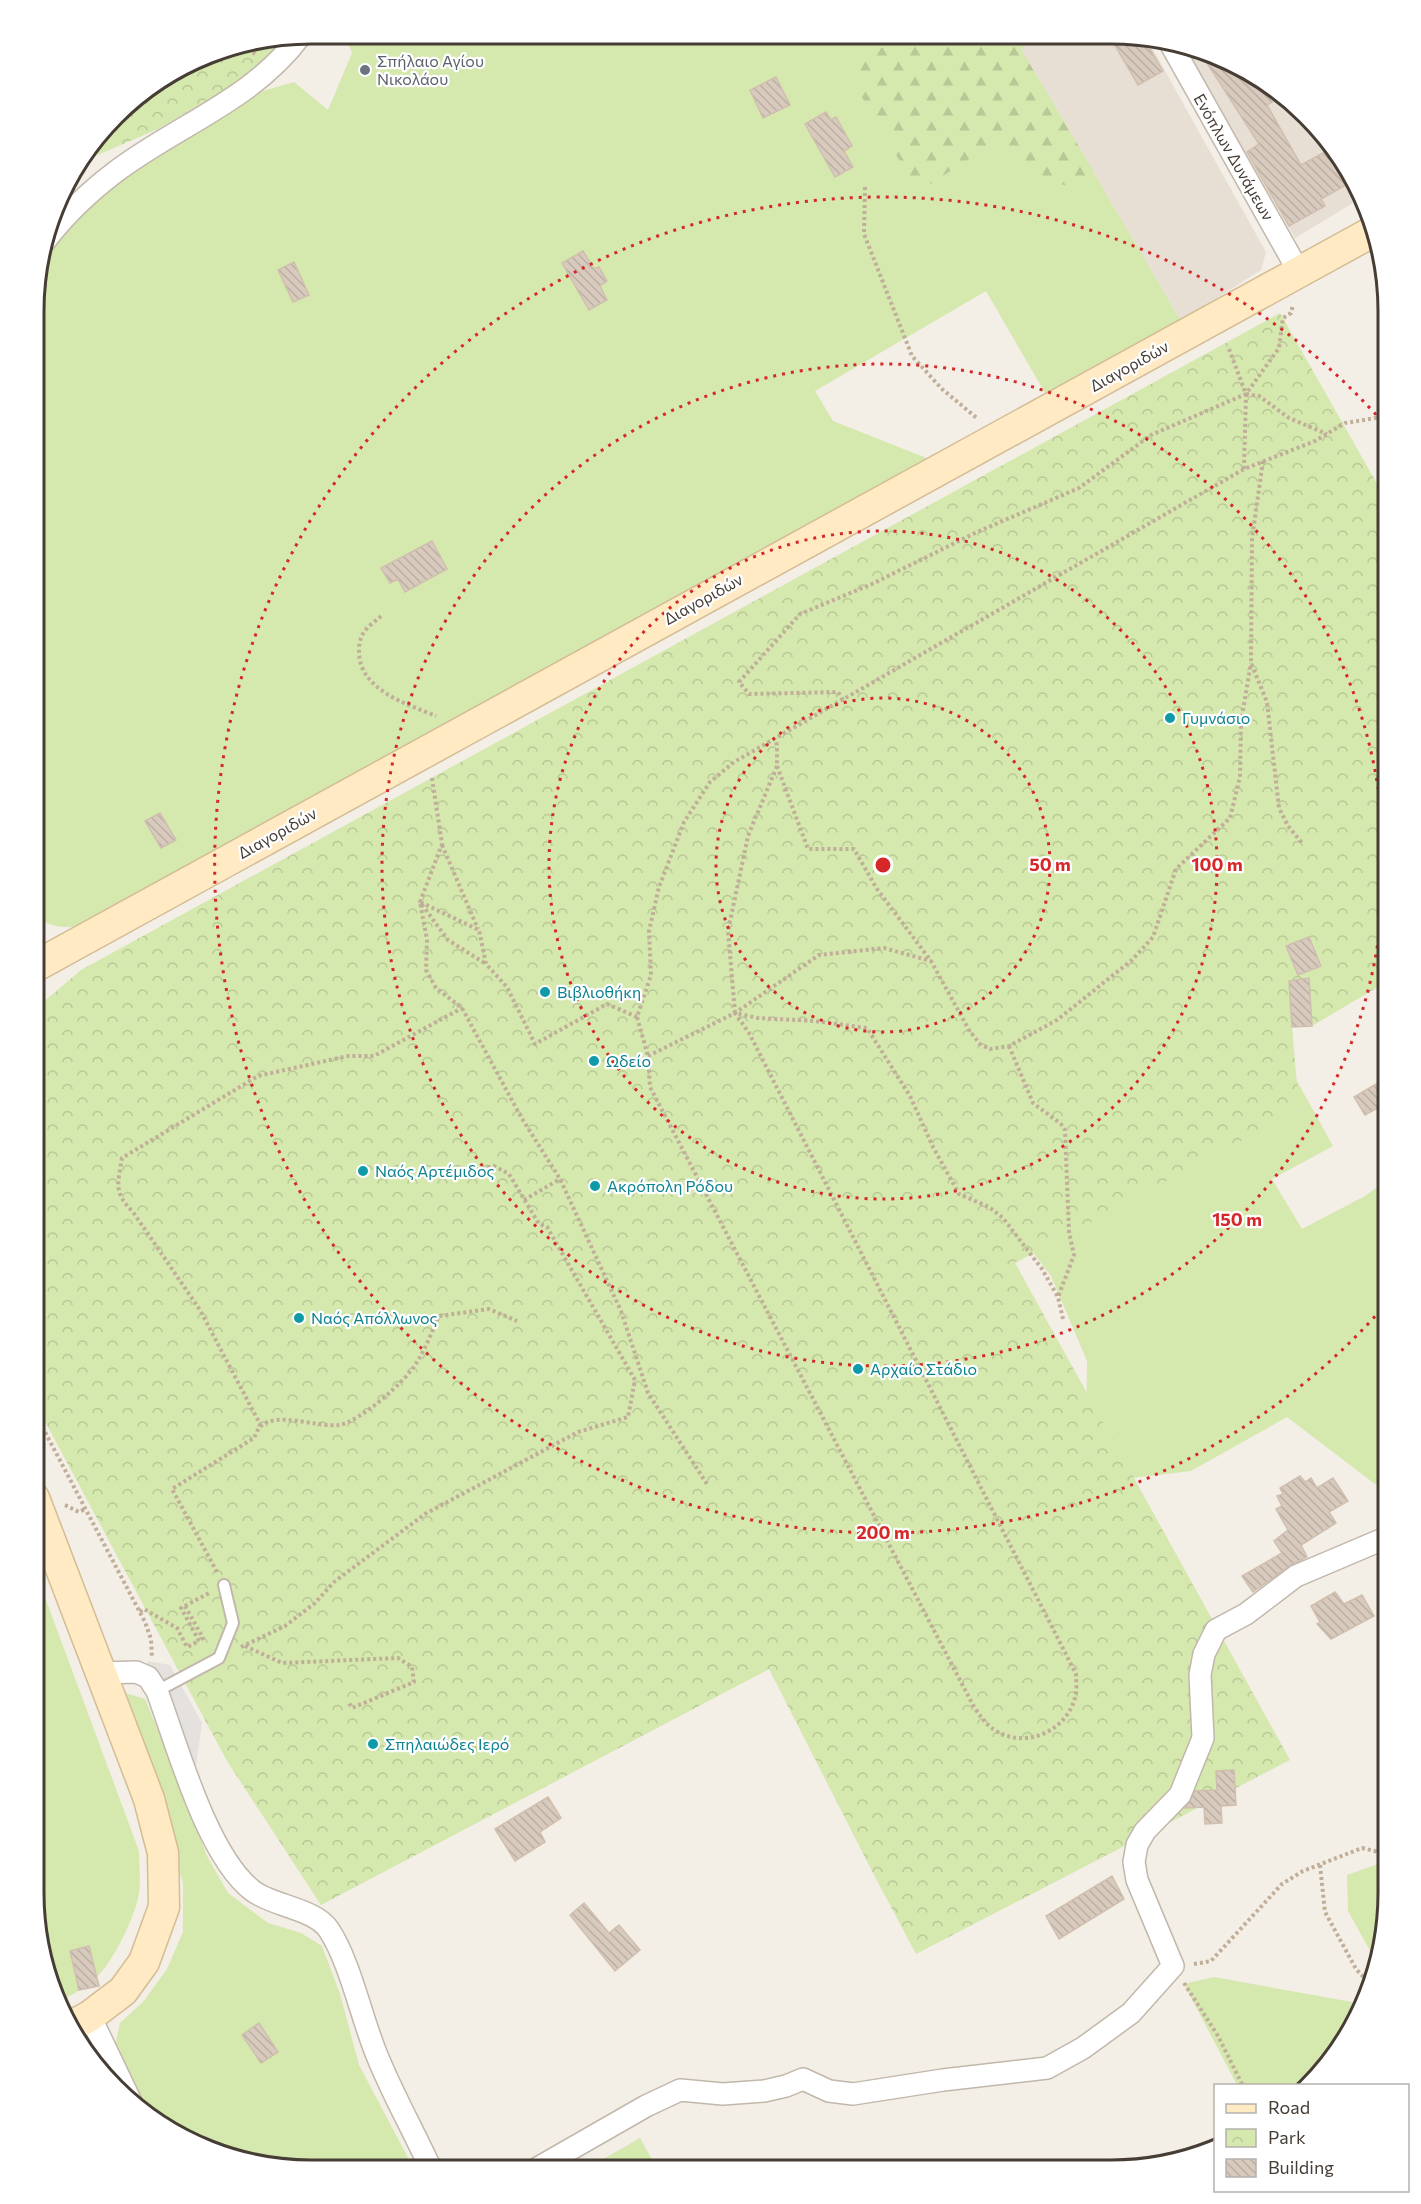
<svg xmlns="http://www.w3.org/2000/svg" width="1421" height="2204" viewBox="0 0 1421 2204" font-family="Commissioner,sans-serif">
  <defs>
    <pattern id="forest-firs" width="22" height="20" patternUnits="userSpaceOnUse" patternTransform="scale(1.5)"><rect width="22" height="20" fill="#d5e8ae"/><path d="M5 1l3.5 6h-7zM16 11l3.5 6h-7z" fill="#b8c896"/></pattern>
    <pattern id="park-crowns" width="20" height="18" patternUnits="userSpaceOnUse" patternTransform="scale(1.5)"><rect width="20" height="18" fill="#d5e8ae"/><path d="M2 6a3 3 0 1 1 6 0M12 15a3 3 0 1 1 6 0" fill="none" stroke="#b8c896"/></pattern>
    <pattern id="building-back-hatch" width="6" height="6" patternUnits="userSpaceOnUse" patternTransform="scale(1.5)"><rect width="6" height="6" fill="#d8cbbe"/><path d="M-1 5l2 2M0 0l6 6M5-1l2 2" fill="none" stroke="#bbafa4"/></pattern>
  </defs>
  <rect width="100%" height="100%" fill="#f3eee6"/>
  <path fill="#e7dfd4" d="M 1039,35 L 1145,35 L 1266,252 L 1261,270 L 1181,321 L 1021,49 Z
    M 1182,45 L 1216,54 L 1279,90 L 1330,141 L 1363,197 L 1295,238 Z"/>
  <path fill="#d5e8ae" d="M 344,33 L 1039,35 L 1021,49 L 1181,321 L 1048,398 L 986,291 L 815,391 L 833,421 L 934,461 L 92,924 C 71,928 45,932 34,909 L 35,274 L 44,246 L 144,157 L 236,109 L 256,93 L 294,82 L 328,110 L 352,53 Z
    M 1292,1072 L 1333,1146 L 1272,1179 L 1302,1229 L 1365,1196 L 1388,1179 L 1388,1494 L 1287,1417 L 1191,1471 L 1124,1479 L 1086,1428 L 1087,1361 L 1051,1276 L 1013,1226 Z
    M 33,1565 L 139,1851 C 139,1865 141,1880 139,1893 C 135,1918 113,1962 95,1979 C 84,1989 69,1996 56,2003 L 33,1894 Z
    M 122,1692 L 145,1699 L 181,1785 L 207,1856 L 228,1893 L 268,1923 L 301,1933 L 322,1946 L 340,1994 L 359,2065 L 414,2169 L 274,2169 L 205,2150 L 154,2121 L 114,2051 L 120,2023 L 143,2002 L 167,1969 L 183,1932 L 183,1883 L 134,1726 Z
    M 1387,1861 L 1387,1912 L 1377,1963 L 1348,1911 L 1347,1875 Z
    M 1214,1977 L 1363,2004 L 1341,2048 L 1308,2085 L 1237,2085 L 1184,1984 Z
    M 640,2138 L 658,2170 L 584,2170 Z"/>
  <path fill="url(#forest-firs)" d="M 926,35 L 1039,35 L 1021,49 L 1094,172 L 1067,186 L 1042,178 L 997,141 L 918,192 L 840,60 Z"/>
  <path fill="url(#park-crowns)" d="M 287,38 L 253,73 L 158,129 L 81,162 L 127,102 L 204,54 Z
    M 1280,313 L 1388,503 L 1388,981 L 1312,1026 L 1292,1027 L 1299,1109 L 1015,1263 L 1290,1760 L 916,1954 L 873,1873 L 769,1669 L 321,1905 L 227,1761 L 34,1401 L 34,1010 L 81,970 Z"/>
  <path fill="#e4e1de" d="M 148,1661 L 170,1665 L 202,1723 L 195,1772 L 150,1693 L 140,1683 Z"/>
  <path fill="url(#building-back-hatch)" stroke="#d0bfae" stroke-width="1.5" d="M 1109,35 L 1142,35 L 1163,71 L 1138,85 Z
    M 1198,49 L 1216,54 L 1284,95 L 1267,105 L 1301,165 L 1334,147 L 1353,181 L 1321,199 L 1325,206 L 1289,226 L 1247,152 L 1259,144 Z
    M 776,77 L 790,105 L 763,118 L 750,90 Z
    M 826,112 L 831,120 L 836,117 L 852,146 L 844,151 L 853,167 L 835,177 L 805,124 Z
    M 583,251 L 594,269 L 599,267 L 607,281 L 600,286 L 607,300 L 589,310 L 562,263 Z
    M 294,262 L 309,295 L 293,302 L 278,270 Z
    M 432,541 L 447,569 L 405,592 L 398,579 L 390,583 L 381,568 Z
    M 160,813 L 176,840 L 161,848 L 145,821 Z
    M 1309,937 L 1321,966 L 1298,975 L 1286,946 Z
    M 1309,978 L 1312,1026 L 1292,1027 L 1289,981 Z
    M 1388,1077 L 1388,1102 L 1365,1115 L 1354,1097 Z
    M 1300,1476 L 1305,1482 L 1311,1478 L 1317,1488 L 1333,1478 L 1348,1501 L 1329,1512 L 1336,1523 L 1301,1545 L 1307,1557 L 1289,1566 L 1253,1592 L 1242,1576 L 1282,1553 L 1274,1541 L 1288,1530 L 1276,1509 L 1282,1506 L 1277,1496 L 1283,1494 L 1280,1488 Z
    M 1335,1592 L 1344,1604 L 1362,1595 L 1374,1616 L 1331,1639 L 1317,1624 L 1320,1622 L 1311,1606 Z
    M 1234,1770 L 1236,1805 L 1221,1806 L 1222,1823 L 1205,1824 L 1204,1807 L 1185,1808 L 1195,1791 L 1217,1790 L 1216,1771 Z
    M 548,1797 L 561,1818 L 540,1832 L 545,1842 L 515,1861 L 495,1829 Z
    M 1112,1876 L 1124,1899 L 1059,1939 L 1046,1916 Z
    M 584,1903 L 609,1933 L 619,1925 L 640,1950 L 615,1971 L 570,1915 Z
    M 89,1946 L 99,1986 L 79,1990 L 70,1951 Z
    M 259,2023 L 278,2052 L 261,2063 L 242,2035 Z"/>
  <g fill="none" stroke-linecap="round" stroke-linejoin="round">
    <g stroke="#c2b7ab" stroke-width="14">
      <path id="lane" d="M 157,1691 L 219,1658 L 233,1623 L 224,1585"/>
    </g>
    <g stroke="#c2b7ab" stroke-width="24">
      <path id="street" d="M 1169,41 L 1299,272
        M 45,241 C 64,216 88,193 114,173 C 177,125 252,101 301,35
        M 101,1673 L 136,1672 L 148,1677 L 157,1691 C 177,1745 207,1856 253,1891 C 273,1906 316,1909 329,1930 C 350,1962 361,2016 376,2053 C 391,2091 412,2128 429,2165 L 434,2169
        M 90,2016 L 132,2104
        M 536,2169 L 646,2106 L 680,2090 L 723,2094 L 764,2091 L 786,2086 L 803,2079 L 829,2091 L 853,2094 L 943,2080 L 1047,2068 L 1083,2048 L 1131,2013 L 1173,1966 L 1137,1880 L 1134,1862 L 1137,1845 L 1145,1831 L 1180,1795 L 1203,1738 L 1200,1675 L 1204,1654 L 1216,1630 L 1246,1614 L 1296,1576 L 1388,1537"/>
    </g>
    <g stroke="#d4bc95" stroke-width="33">
      <path id="secondary" d="M 34,967 L 1372,232
        M 34,1498 L 149,1799 L 163,1853 L 164,1907 L 144,1962 L 123,1991 L 90,2016 L 70,2027"/>
    </g>
    <path stroke="#c1ae99" stroke-width="4" stroke-dasharray="3 3" stroke-linecap="butt" d="M 243,46 L 255,54
      M 865,187 L 864,234 L 912,356 L 942,389 L 978,419
      M 1229,349 L 1246,394 L 1244,469
      M 1246,394 L 1259,396 L 1289,418 L 1327,434
      M 1378,417 L 1385,375 L 1388,371
      M 1263,461 L 1252,538 L 1251,663 L 1267,702 L 1279,808 L 1288,826 L 1302,843
      M 381,616 C 376,621 368,626 364,632 C 360,638 359,644 359,650 C 358,690 407,704 436,716
      M 843,700 L 838,692 L 749,694 L 739,682 L 800,614 L 872,584 L 975,533 L 1079,488 L 1151,435 L 1246,394 L 1279,348 L 1283,318 L 1291,313 L 1293,305
      M 777,766 L 808,849 L 854,849 L 877,889 L 931,961 L 969,1030 L 980,1044 L 990,1049 L 1009,1046 L 1057,1020 L 1132,960 L 1153,937 L 1176,869 L 1230,818 L 1240,777 L 1241,722 L 1251,663
      M 432,778 L 442,844 L 420,902 L 448,940 L 486,964
      M 442,845 L 478,929
      M 735,1013 L 728,931 L 748,836 L 777,766 L 777,745 L 775,739
      M 637,1017 L 607,1004 L 535,1044 L 507,987 L 486,964 L 479,930 L 420,902 L 427,940 L 426,970 L 436,988 L 462,1008 L 521,1117 L 560,1179 L 621,1311 L 648,1393 L 707,1484
      M 1009,1046 L 1033,1103 L 1061,1124 L 1065,1130 L 1069,1232 L 1074,1255 L 1058,1297
      M 648,1056 L 735,1013 L 819,955 L 884,948 L 931,961
      M 524,1200 L 560,1179
      M 1063,1319 L 1058,1297 L 1042,1269 L 1003,1218 L 989,1207 L 959,1194 L 933,1147 L 910,1096 L 867,1028 L 815,1021 L 758,1018 L 735,1013 L 749,1033 L 1076,1674 C 1076,1680 1077,1687 1076,1693 C 1070,1729 1028,1750 996,1731 C 986,1725 981,1717 974,1707 L 650,1087 L 648,1056 L 637,1017 L 651,975 L 649,931 L 659,887 L 684,822 L 710,782 L 734,762 L 1244,469 L 1315,441 L 1345,423 L 1388,416
      M 34,1411 L 145,1622 L 151,1639 L 152,1657
      M 261,1426 L 200,1310 L 133,1212 C 113,1192 118,1184 122,1158 L 258,1076 L 348,1056 L 374,1056 L 462,1008
      M 65,1505 L 79,1512 L 85,1509
      M 217,1572 L 172,1489 L 254,1438 C 256,1434 258,1428 261,1426 C 278,1411 318,1428 339,1425 C 360,1422 407,1380 417,1362 C 426,1348 432,1331 439,1316 L 489,1309 L 517,1321
      M 185,1606 L 203,1638 L 199,1641
      M 140,1612 L 144,1609 L 177,1628 L 187,1647 L 199,1641 L 181,1608 L 211,1592
      M 245,1646 L 282,1663 L 398,1658 L 412,1667 L 414,1682 L 352,1708 L 349,1703
      M 241,1647 L 285,1626 L 315,1603 L 334,1582 L 425,1514 L 578,1432 L 628,1417 L 635,1380 L 547,1227 L 539,1224 L 509,1174 L 494,1166 L 462,1172 L 447,1167
      M 1320,1865 L 1325,1912 L 1356,1969 L 1372,1986
      M 1194,1964 L 1211,1961 L 1282,1884 L 1303,1871 L 1362,1848 L 1387,1854
      M 1184,1983 L 1218,2036 L 1243,2086"/>
    <use href="#lane" stroke="#fff" stroke-width="10"/>
    <use href="#street" stroke="#fff" stroke-width="21"/>
    <use href="#secondary" stroke="#ffeac4" stroke-width="30"/>
  </g>
  <g fill="none" stroke="#d62828" stroke-width="3" stroke-dasharray="3 6">
    <circle cx="883" cy="865" r="167"/>
    <circle cx="883" cy="865" r="334"/>
    <circle cx="883" cy="865" r="501"/>
    <path d="M1387 1303A668 668 0 1 1 1387 427"/>
  </g>
  <circle fill="#6b7280" stroke="#fff" stroke-width="2" cx="365" cy="70" r="6"/>
  <g fill="#0f9aa8" stroke="#fff" stroke-width="2">
    <circle cx="1170" cy="718" r="6"/>
    <circle cx="545" cy="992" r="6"/>
    <circle cx="594" cy="1061" r="6"/>
    <circle cx="363" cy="1171" r="6"/>
    <circle cx="595" cy="1186" r="6"/>
    <circle cx="299" cy="1318" r="6"/>
    <circle cx="858" cy="1369" r="6"/>
    <circle cx="373" cy="1744" r="6"/>
  </g>
  <g text-anchor="middle" stroke-width="4.5" stroke-linejoin="round" paint-order="stroke">
    <g font-size="16" fill="#5b616d" stroke="#fff" text-anchor="start">
      <text x="377" y="67">Σπήλαιο Αγίου<tspan x="377" dy="18">Νικολάου</tspan></text>
    </g>
    <g font-size="16" fill="#463d35" stroke="#fff">
      <text transform="translate(1234 157) rotate(60)" y="6">Ενόπλων Δυνάμεων</text>
      <text transform="translate(1129 366) rotate(-29)" y="6">Διαγοριδών</text>
      <text transform="translate(703 599) rotate(-29)" y="6">Διαγοριδών</text>
      <text transform="translate(277 833) rotate(-29)" y="6">Διαγοριδών</text>
    </g>
    <g font-size="16" fill="#0d838f" stroke="#fff" text-anchor="start">
      <text x="1182" y="724">Γυμνάσιο</text>
      <text x="557" y="998">Βιβλιοθήκη</text>
      <text x="606" y="1067">Ωδείο</text>
      <text x="375" y="1177">Ναός Αρτέμιδος</text>
      <text x="607" y="1192">Ακρόπολη Ρόδου</text>
      <text x="311" y="1324">Ναός Απόλλωνος</text>
      <text x="870" y="1375">Αρχαίο Στάδιο</text>
      <text x="385" y="1750">Σπηλαιώδες Ιερό</text>
    </g>
  </g>
  <path d="M0 0H1421V2204H0ZM311 44H1111A267 267 0 0 1 1378 311V1893A267 267 0 0 1 1111 2160H311A267 267 0 0 1 44 1893V311A267 267 0 0 1 311 44Z" fill="#fff" fill-rule="evenodd"/>
  <path fill="none" stroke="#463d35" stroke-width="3" d="M311 44H1111A267 267 0 0 1 1378 311V1893A267 267 0 0 1 1111 2160H311A267 267 0 0 1 44 1893V311A267 267 0 0 1 311 44Z"/>
  <circle cx="883" cy="865" r="9" fill="#d62828" stroke="#fff" stroke-width="3"/>
  <g font-size="18" text-anchor="middle" font-weight="bold" fill="#d62828" stroke="#fff" stroke-width="4.5" stroke-linejoin="round" paint-order="stroke">
    <text x="1050" y="871">50 m</text>
    <text x="1217" y="871">100 m</text>
    <text x="1237" y="1226">150 m</text>
    <text x="883" y="1539">200 m</text>
  </g>
  <rect x="1214" y="2084" width="195" height="108" fill="#ffffff" stroke="#b5b1ae" stroke-width="1.5"/>
  <rect x="1226" y="2104" width="30" height="9" fill="#ffeac4" stroke="#b5b1ae" stroke-width="1.5"/>
  <text x="1268" y="2114" font-size="18" fill="#463d35">Road</text>
  <rect x="1226" y="2129" width="30" height="18" fill="url(#park-crowns)" stroke="#b5b1ae" stroke-width="1.5"/>
  <text x="1268" y="2144" font-size="18" fill="#463d35">Park</text>
  <rect x="1226" y="2159" width="30" height="18" fill="url(#building-back-hatch)" stroke="#b5b1ae" stroke-width="1.5"/>
  <text x="1268" y="2174" font-size="18" fill="#463d35">Building</text>
</svg>
